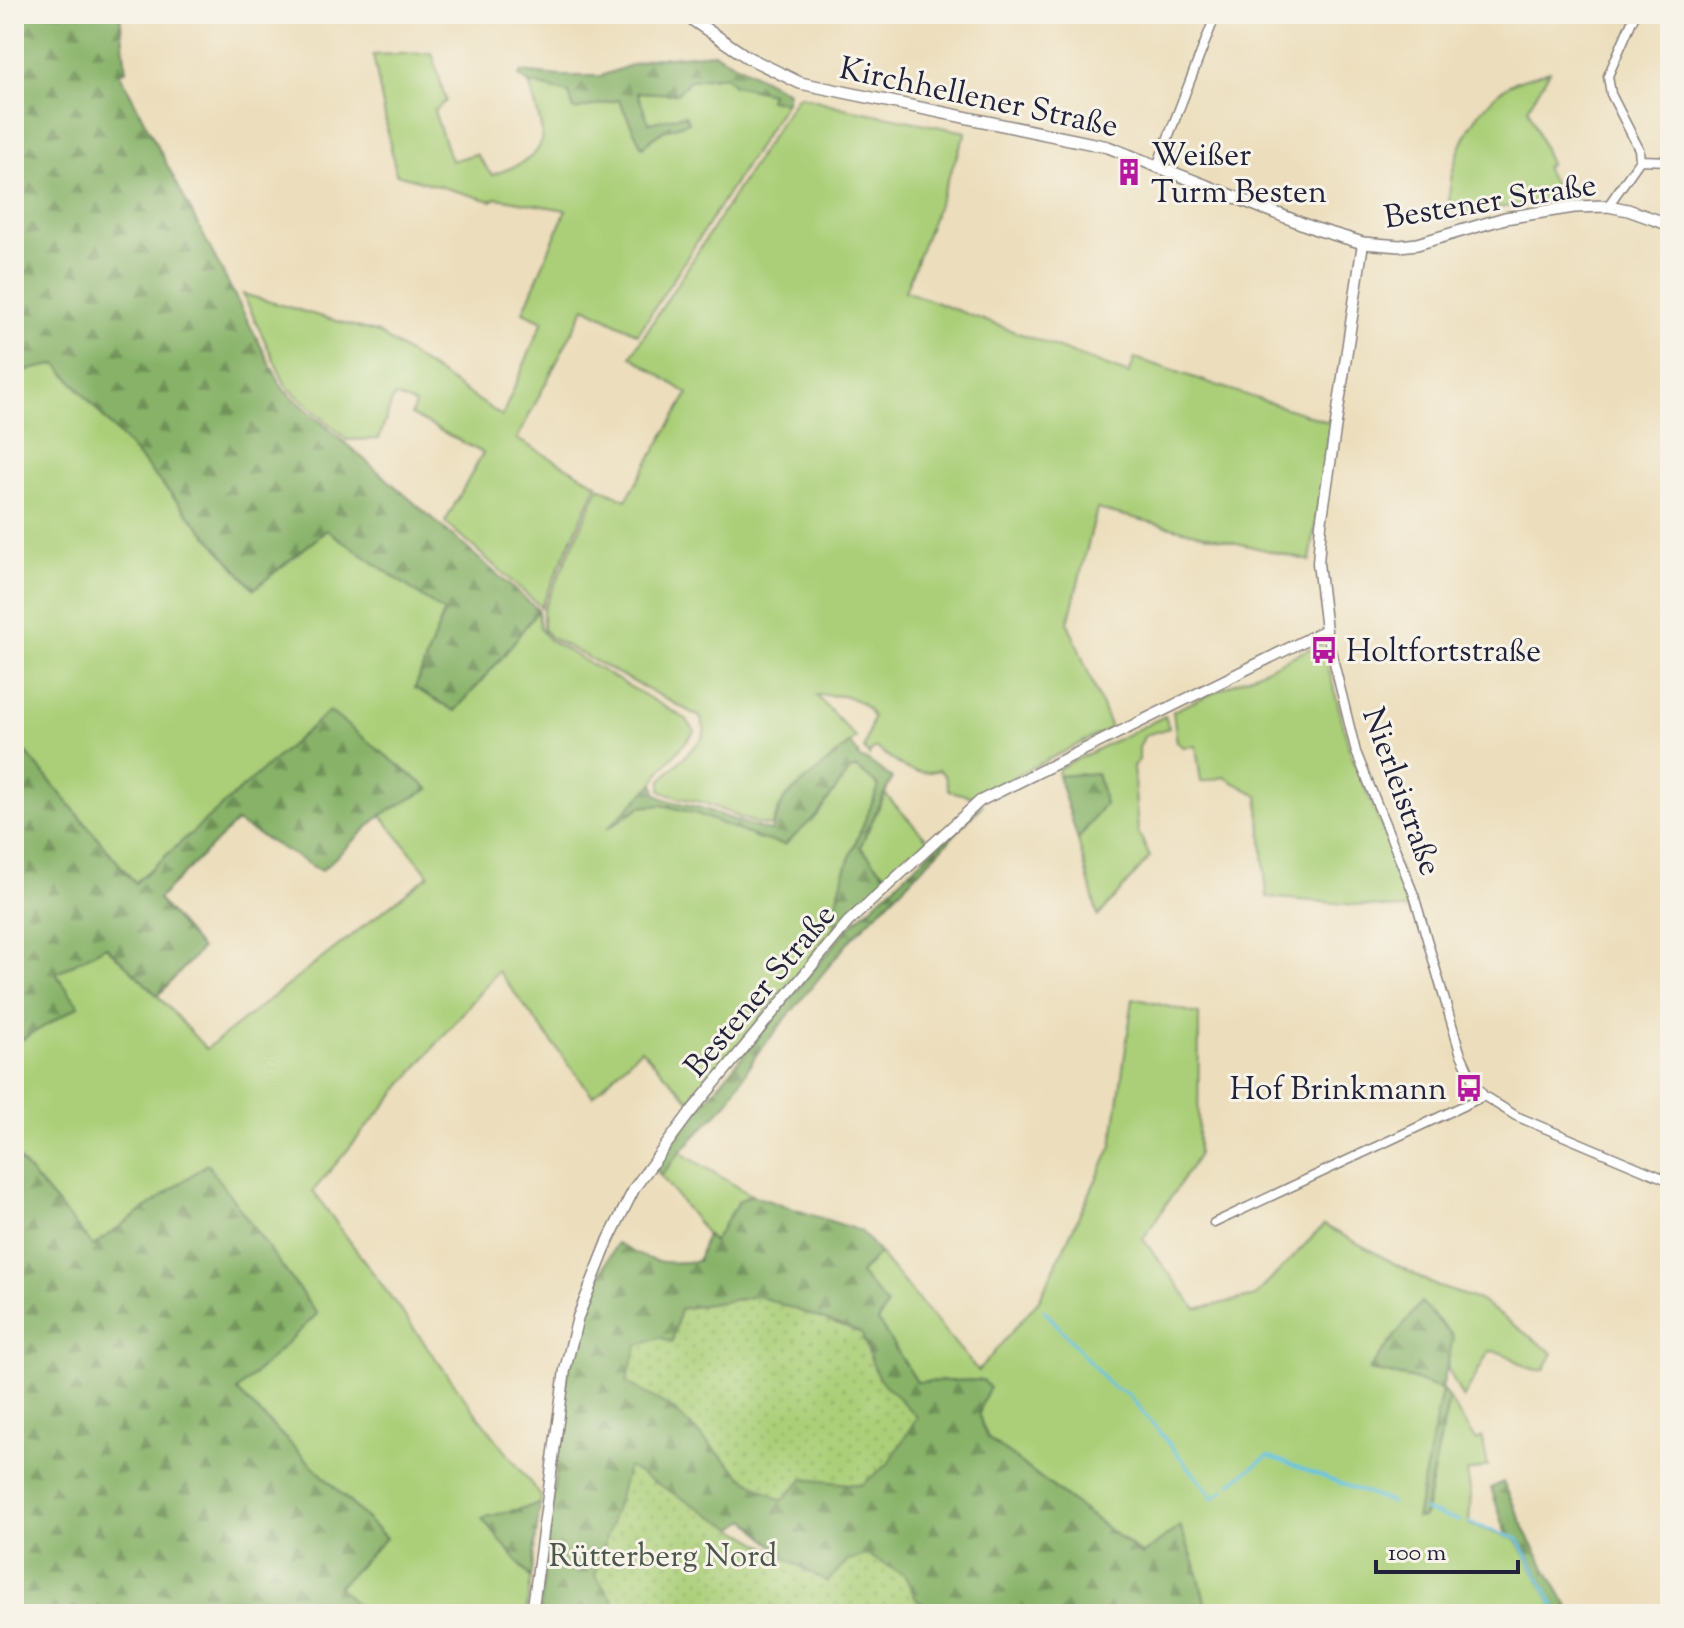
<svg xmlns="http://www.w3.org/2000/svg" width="1684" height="1628" viewBox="0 0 1684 1628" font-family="'Sorts Mill Goudy',serif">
  <defs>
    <pattern id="forest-firs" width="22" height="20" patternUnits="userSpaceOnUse" patternTransform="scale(2)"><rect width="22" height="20" fill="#87b268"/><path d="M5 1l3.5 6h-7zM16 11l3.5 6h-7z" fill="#6e9057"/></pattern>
    <pattern id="park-dots" width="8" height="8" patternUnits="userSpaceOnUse" patternTransform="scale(2)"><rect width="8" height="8" fill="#aacf78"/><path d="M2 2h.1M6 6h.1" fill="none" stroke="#92b169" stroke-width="1.8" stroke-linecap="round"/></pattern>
  </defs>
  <rect width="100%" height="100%" fill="#f7f3e8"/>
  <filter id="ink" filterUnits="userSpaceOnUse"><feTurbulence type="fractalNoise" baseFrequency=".0125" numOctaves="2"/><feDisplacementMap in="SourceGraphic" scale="16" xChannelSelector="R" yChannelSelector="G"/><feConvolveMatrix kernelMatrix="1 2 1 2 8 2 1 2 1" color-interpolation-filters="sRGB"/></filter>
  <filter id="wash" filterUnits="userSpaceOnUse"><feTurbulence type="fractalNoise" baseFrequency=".006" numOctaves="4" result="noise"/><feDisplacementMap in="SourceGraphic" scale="32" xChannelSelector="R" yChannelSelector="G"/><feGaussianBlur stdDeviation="1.8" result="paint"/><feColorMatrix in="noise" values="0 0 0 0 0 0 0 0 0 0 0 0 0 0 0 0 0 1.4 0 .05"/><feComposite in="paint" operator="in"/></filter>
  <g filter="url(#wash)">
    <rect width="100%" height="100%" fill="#ecdebc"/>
    <path fill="#aacf78" stroke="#66785a" stroke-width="2" d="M 432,53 L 446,101 L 434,111 L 451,161 L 476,154 L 492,175 C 557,153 545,140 529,83 L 569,93 L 574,110 L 619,100 L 642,147 L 663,131 L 688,121 L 685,115 L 649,124 L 636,92 L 676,94 L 690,80 L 725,76 L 734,85 L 771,93 L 769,100 L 786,102 L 638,334 L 585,307 L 517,439 L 597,484 L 541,607 L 445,522 L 483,453 L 411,415 L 415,404 L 394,396 L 379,439 L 347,440 L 286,386 L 243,294 L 378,333 L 502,416 L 543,321 L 523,312 L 566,210 L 497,198 L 491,201 L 396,174 L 373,55 Z
      M 1550,71 L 1528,108 L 1550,164 L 1545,167 L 1562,200 L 1496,208 L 1452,221 C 1440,177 1469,110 1509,85 C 1521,78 1537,75 1550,71 Z
      M 798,95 L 844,108 L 966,132 L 905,291 L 1129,374 L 1135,358 L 1331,423 L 1310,561 L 1097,509 L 1068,623 L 1111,728 L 974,797 L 949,791 L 945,776 L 939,770 C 912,779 897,763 877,748 L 871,751 L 869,756 L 864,749 L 873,717 C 862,694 838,695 816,695 L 856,738 L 784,799 L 771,826 C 747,823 727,811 704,803 C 690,799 674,799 661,791 L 661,780 L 702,739 L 705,730 L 700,717 L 551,638 L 543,629 L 543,610 L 599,487 L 626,500 L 688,394 L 631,356 Z
      M 57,364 L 254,589 L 327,530 L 444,612 L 415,688 L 455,711 L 503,656 L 538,610 L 540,629 L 549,640 L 686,719 L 695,731 L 661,770 L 654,783 L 613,824 C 622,818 630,811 640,807 C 671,795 730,828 760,839 L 817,815 L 850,770 L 857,768 L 879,786 C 863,828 833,883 835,928 L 691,1102 L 641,1049 L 593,1096 L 498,971 L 313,1191 L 478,1416 L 541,1496 L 540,1504 L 482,1518 L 531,1578 L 526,1614 L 349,1614 L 357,1605 L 337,1587 L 386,1538 L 237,1391 L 317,1314 L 93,1246 L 14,1154 L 14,1044 L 79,1006 L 56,974 L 106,946 L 158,996 L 206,1049 L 429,875 L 381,815 L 428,788 L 329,712 L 135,883 L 14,738 L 14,373 Z
      M 1322,643 L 1350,751 L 1410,896 L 1413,910 L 1267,897 L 1258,796 L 1224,777 L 1201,782 L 1196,746 L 1183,747 L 1177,742 L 1173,711 Z
      M 1165,716 L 1169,728 L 1145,735 L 1139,747 L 1139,760 L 1133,766 L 1138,831 L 1150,857 L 1098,917 L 1078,840 L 1105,803 L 1097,773 L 1058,776 L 1059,768 Z
      M 885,794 L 928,840 L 888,877 L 860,847 Z
      M 1133,998 L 1199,1014 L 1198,1156 L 1143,1239 L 1196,1309 L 1255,1296 L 1324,1225 L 1436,1286 L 1479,1300 L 1553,1353 L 1544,1370 C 1521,1372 1513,1351 1489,1351 L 1463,1399 L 1447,1367 L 1453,1336 L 1421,1302 L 1369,1370 L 1411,1378 L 1442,1390 L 1424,1517 L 1449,1399 L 1476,1441 L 1482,1437 L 1488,1466 L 1467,1472 L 1471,1495 L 1469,1524 L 1517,1540 L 1558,1614 L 1208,1614 L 1197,1570 L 1180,1526 L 1143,1555 L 988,1438 L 979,1417 L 983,1380 L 917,1382 L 878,1321 L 860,1274 L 879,1253 L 978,1371 L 1039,1300 L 1112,1146 Z
      M 680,1152 L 751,1195 L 739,1201 L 713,1242 L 661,1176 Z"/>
    <path fill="url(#forest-firs)" stroke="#546a52" stroke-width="2" fill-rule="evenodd" d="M 14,14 L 120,14 L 126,71 L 119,72 L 283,389 L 538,610 L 503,656 L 455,711 L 415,688 L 444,612 L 327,530 L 254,589 L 57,364 L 14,373 Z
      M 714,53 L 788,92 L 786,102 L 769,100 L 771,93 L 734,85 L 725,76 L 690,80 L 677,94 L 637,92 L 649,123 L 685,115 L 689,122 L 663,131 L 642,147 L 619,100 L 574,110 L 569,93 L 529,83 L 519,76 L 521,72 L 560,76 L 601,76 L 648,59 Z
      M 329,711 L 429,789 L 381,815 L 321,871 L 236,822 L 158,899 L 201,949 L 158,996 L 106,946 L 56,974 L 79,1006 L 14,1044 L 14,738 L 135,883 Z
      M 850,743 L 858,753 L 859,758 L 868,761 L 892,778 L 860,847 L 888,877 L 835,928 C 833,883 863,829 879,786 L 857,768 L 850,770 L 817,815 L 785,845 L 760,839 L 697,814 L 662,805 L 640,807 L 607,829 L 654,783 L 656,794 C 670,804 688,803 704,809 C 727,817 747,826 771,831 L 784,799 Z
      M 1097,773 L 1105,803 L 1078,840 L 1058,776 Z
      M 983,804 L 943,847 L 850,940 L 756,1055 L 728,1102 L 680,1152 L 661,1176 L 653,1165 L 847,929 Z
      M 14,1154 L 93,1246 L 207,1164 L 317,1314 L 237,1391 L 386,1538 L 338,1587 L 357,1605 L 349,1614 L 79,1614 L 75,1606 L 71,1607 L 69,1614 L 14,1612 Z
      M 751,1195 L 861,1231 L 879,1253 L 860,1274 L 887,1305 L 878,1321 L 917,1382 L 983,1380 L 990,1388 C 978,1407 976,1418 988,1438 L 1142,1555 L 1180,1526 L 1197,1570 L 1208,1614 L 843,1614 L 747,1520 L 717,1538 L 679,1614 L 539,1614 L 568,1368 L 591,1292 L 617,1243 C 647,1262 662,1265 698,1261 L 706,1234 L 713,1242 L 739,1201 ZM 758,1296 L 861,1333 L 878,1378 L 916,1418 L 861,1485 L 803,1479 L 743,1477 L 672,1408 L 627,1382 L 638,1345 L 672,1343 L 680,1309 Z
      M 1421,1302 L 1453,1337 L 1442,1389 L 1449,1399 L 1423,1517 L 1416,1518 L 1442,1390 L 1411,1378 L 1369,1370 Z
      M 1503,1482 L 1531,1542 L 1572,1614 L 1559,1614 L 1521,1542 L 1507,1535 L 1491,1488 Z
      M 540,1504 L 531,1578 L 482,1518 Z"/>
    <path fill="url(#park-dots)" stroke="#66785a" stroke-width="2" d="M 758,1296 L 861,1333 L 878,1378 L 917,1417 L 889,1463 L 861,1485 L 803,1479 L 782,1501 L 743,1477 L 672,1408 L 626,1382 L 638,1345 L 661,1337 L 672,1343 L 680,1309 Z
      M 628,1467 L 827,1582 L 848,1560 L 868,1555 L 905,1576 L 916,1599 L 934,1614 L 623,1614 L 595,1575 Z"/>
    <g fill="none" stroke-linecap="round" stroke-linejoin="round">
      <path stroke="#67c4e5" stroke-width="3" d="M 1044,1310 L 1112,1387 L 1128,1394 L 1214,1498 L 1224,1490
        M 1230,1484 L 1268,1456 L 1392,1503
        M 1423,1510 L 1460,1521
        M 1469,1523 L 1518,1539 L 1559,1614"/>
    </g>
  </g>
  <g filter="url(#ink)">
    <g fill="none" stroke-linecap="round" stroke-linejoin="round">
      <g stroke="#87807c" stroke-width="11">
        <path id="minor" d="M 1640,160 L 1670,161
          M 1157,166 L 1216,14
          M 1608,206 L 1640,160 L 1639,149 L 1611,94 L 1608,76 L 1635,14
          M 1326,630 L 1356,752 L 1414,895 L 1460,1052 L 1475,1085 L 1484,1096 L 1516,1116 L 1670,1181
          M 1214,1223 L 1484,1096"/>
      </g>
      <g stroke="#87807c" stroke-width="13">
        <path id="tertiary" d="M 532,1614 L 565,1370 L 578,1317 L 609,1239 L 635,1187 L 689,1114 L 848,922 L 980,801 L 1326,630 L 1318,563 L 1321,524 L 1363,243"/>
      </g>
      <g stroke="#87807c" stroke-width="14">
        <path id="secondary" d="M 684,14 L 747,57 L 800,83 L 1108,147 L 1316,229 L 1363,243 L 1400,246 L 1417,244 L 1505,218 L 1574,207 L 1608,206 L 1628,210 L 1670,225"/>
      </g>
      <use href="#minor" stroke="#fff" stroke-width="8"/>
      <use href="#tertiary" stroke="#fff" stroke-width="10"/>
      <use href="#secondary" stroke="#fff" stroke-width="11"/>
    </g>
  </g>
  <defs>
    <g id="building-bare" transform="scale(2.16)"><path d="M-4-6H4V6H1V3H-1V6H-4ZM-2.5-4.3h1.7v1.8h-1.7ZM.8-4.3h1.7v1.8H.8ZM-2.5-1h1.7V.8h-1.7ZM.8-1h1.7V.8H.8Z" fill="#b5179e" stroke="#f7f3e8" stroke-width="2.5" paint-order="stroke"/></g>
    <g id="bus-bare" transform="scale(2.16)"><path d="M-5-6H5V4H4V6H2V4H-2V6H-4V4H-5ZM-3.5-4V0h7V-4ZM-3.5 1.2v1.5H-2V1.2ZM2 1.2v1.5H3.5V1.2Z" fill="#b5179e" stroke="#f7f3e8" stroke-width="2.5" paint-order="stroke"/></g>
  </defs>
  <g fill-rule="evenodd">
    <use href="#building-bare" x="1129" y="172"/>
    <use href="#bus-bare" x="1324" y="650"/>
    <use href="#bus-bare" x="1469" y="1088"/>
  </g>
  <g text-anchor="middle" stroke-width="6" stroke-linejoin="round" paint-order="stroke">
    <g font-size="32" fill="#22223b" stroke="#f7f3e8">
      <text transform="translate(979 96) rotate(12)" y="11">Kirchhellener Straße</text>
      <text transform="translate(1490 200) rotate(-9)" y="11">Bestener Straße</text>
      <text transform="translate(1403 791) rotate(70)" y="11">Nierleistraße</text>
      <text transform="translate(759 990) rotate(-50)" y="11">Bestener Straße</text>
    </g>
    <g font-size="32" fill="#22223b" stroke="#f7f3e8" text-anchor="start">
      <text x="1151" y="165">Weißer<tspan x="1151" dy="37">Turm Besten</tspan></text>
      <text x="1346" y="661">Holtfortstraße</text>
      <text x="1447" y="1099" text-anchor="end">Hof Brinkmann</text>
    </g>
    <g font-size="32" fill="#4b564d" stroke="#f7f3e8">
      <text x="663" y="1566">Rütterberg Nord</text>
    </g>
  </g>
  <rect width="1684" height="1628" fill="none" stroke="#f7f3e8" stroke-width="48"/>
  <path d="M1376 1560v12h142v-12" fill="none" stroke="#22223b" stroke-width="4"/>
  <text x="1388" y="1560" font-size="24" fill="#22223b" stroke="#f7f3e8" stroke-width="6" paint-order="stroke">100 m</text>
</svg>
